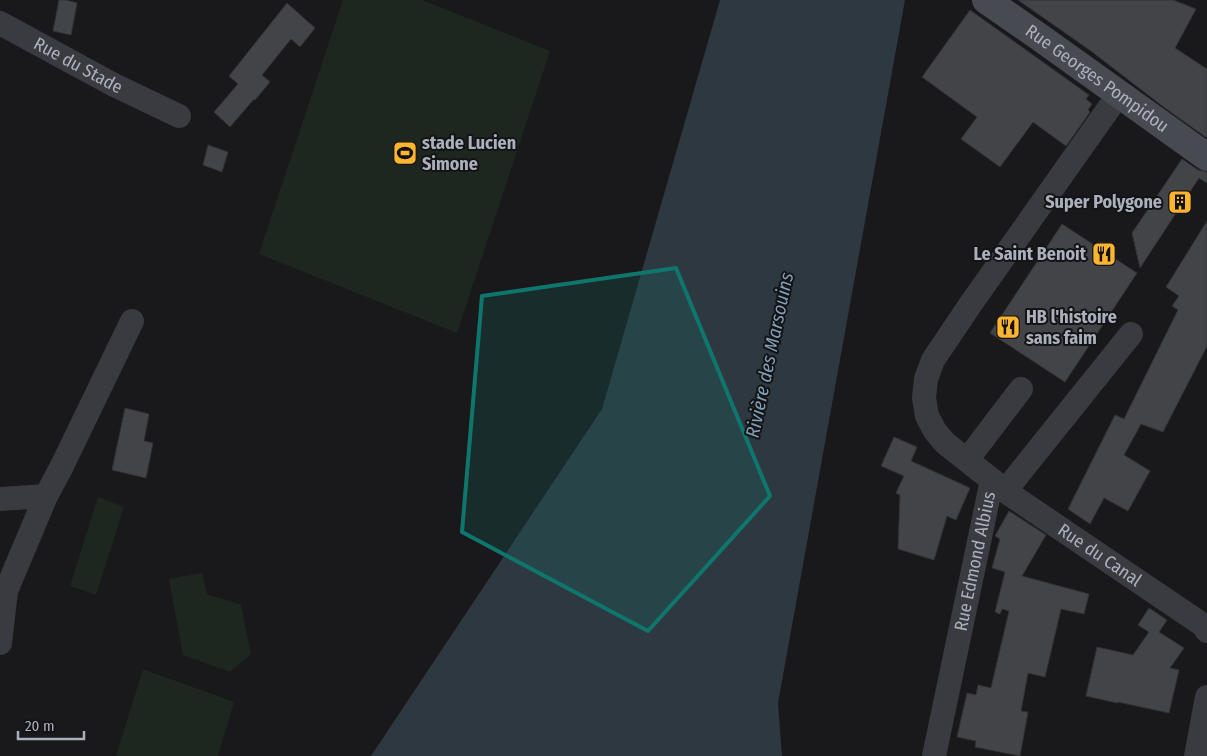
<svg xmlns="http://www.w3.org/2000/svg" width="1207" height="756" viewBox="0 0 1207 756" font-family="'Fira Sans Condensed',sans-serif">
  <rect width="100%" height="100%" fill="#19191b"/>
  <path fill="#1e271f" d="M 343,0 L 422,0 L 550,51 L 457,333 L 259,254 Z
    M 98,497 L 124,507 L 96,595 L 70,586 Z
    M 202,573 L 207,594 L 241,605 L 251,654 L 230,672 L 183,655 L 169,579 Z
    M 143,669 L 234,702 L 218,756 L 116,756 Z"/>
  <path fill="#2e3840" d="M 720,0 L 905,0 L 778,703 L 782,756 L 371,756 L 602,409 Z"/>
  <path fill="#434448" stroke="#333337" d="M 59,0 L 66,0 L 77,3 L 71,35 L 53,31 Z
    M 1018,0 L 1173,0 L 1196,9 L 1175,48 L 1207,69 L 1207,138 L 1165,108 L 1091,51 Z
    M 287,3 L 315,28 L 300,47 L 291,39 L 262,75 L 270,82 L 255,100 L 254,99 L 230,127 L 214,112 L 238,84 L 229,76 Z
    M 970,10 L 1089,95 L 1086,99 L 1092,104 L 1088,110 L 1090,112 L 1066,146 L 1033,122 L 1000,167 L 961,139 L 977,117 L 922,77 Z
    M 208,145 L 228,152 L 222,172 L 203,165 Z
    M 1182,159 L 1198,170 L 1207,172 L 1207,183 L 1199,178 L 1140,268 L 1132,233 Z
    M 1207,221 L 1207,346 L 1163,432 L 1141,424 L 1124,455 L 1150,471 L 1128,511 L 1104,498 L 1090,524 L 1068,509 L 1115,415 L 1124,419 L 1178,310 L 1172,306 L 1179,296 L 1166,287 Z
    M 1062,224 L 1137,273 L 1065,382 L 990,333 Z
    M 125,408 L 149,414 L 144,441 L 153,443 L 146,478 L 112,470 Z
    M 894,437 L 917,447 L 911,461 L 970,488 L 956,520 L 947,516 L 934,560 L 898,549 L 900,495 L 896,493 L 904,476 L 881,466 Z
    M 1009,511 L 1046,535 L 1022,576 L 1089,594 L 1084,614 L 1061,609 L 1045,677 L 1028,673 L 1021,711 L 1028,712 L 1020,756 L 975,747 L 976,741 L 957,737 L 967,693 L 976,695 L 978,685 L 991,688 L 1009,611 L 1002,609 L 1000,614 L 995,612 L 1005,572 L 992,568 L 1000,539 L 995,536 Z
    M 1149,608 L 1167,620 L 1159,632 L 1184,648 L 1170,668 L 1179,670 L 1169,713 L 1118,702 L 1117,703 L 1086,696 L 1097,647 L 1133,655 L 1149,632 L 1138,625 Z"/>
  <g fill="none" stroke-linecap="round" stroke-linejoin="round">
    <g stroke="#3a3b41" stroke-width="24">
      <path id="s1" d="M 0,23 L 114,85 L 179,116"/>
      <path id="s2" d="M 1119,94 L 970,305 L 933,360 L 926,379 L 924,398 L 927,416 L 935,431 L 945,443 L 992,480 L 1005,491 L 1203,625 L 1207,631"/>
      <path d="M 967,460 L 1021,389"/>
      <path d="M 1005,491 L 1131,334"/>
      <path d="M 0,499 L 46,496"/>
      <path d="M 0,643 L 6,591 L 46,496 L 62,466 L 132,321"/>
      <path id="s3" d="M 934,756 L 992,480"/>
      <path d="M 1196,756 L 1207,697"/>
    </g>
    <path stroke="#474a51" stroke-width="28" id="s4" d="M 986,0 L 1038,36 L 1207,157"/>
  </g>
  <path fill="#0f766e" fill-opacity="0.2" stroke="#0f766e" stroke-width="4" stroke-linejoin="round" d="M 676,268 L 770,496 L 648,631 L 462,532 L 482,296 Z"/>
  <defs>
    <g id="stadium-square" transform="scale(1.25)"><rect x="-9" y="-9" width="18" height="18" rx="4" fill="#fdb530" stroke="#141416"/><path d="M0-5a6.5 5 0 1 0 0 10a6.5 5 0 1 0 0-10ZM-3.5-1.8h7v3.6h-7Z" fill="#111"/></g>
    <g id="building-square" transform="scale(1.25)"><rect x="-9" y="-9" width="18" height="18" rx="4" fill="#fdb530" stroke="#141416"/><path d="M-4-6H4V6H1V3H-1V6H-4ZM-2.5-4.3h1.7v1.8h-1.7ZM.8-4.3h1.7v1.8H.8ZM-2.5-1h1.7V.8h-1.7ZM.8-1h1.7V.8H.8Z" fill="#111"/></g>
    <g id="restaurant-square" transform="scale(1.25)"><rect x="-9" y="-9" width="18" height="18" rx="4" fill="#fdb530" stroke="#141416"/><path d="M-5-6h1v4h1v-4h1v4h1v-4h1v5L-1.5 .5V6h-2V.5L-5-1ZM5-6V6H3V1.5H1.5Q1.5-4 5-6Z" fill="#111"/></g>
  </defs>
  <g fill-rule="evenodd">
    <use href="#stadium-square" x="405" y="153"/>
    <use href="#building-square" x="1180" y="202"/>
    <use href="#restaurant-square" x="1104" y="254"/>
    <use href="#restaurant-square" x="1008" y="327"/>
  </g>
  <g text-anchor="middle" stroke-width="4" stroke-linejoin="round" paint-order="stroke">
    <g font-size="18" fill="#abb0bc" stroke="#141416">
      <text dy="6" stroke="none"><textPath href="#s1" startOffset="89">Rue du Stade</textPath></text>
      <text dy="6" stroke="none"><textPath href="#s4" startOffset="136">Rue Georges Pompidou</textPath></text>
      <text dy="6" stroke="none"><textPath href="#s2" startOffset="606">Rue du Canal</textPath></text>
      <text dy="6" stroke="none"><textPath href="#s3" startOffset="199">Rue Edmond Albius</textPath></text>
    </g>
    <g font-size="18" font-weight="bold" fill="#abb0bc" stroke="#141416" text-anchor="start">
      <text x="422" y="149">stade Lucien<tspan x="422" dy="21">Simone</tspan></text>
      <text x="1162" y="208" text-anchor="end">Super Polygone</text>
      <text x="1086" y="260" text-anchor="end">Le Saint Benoit</text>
      <text x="1026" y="323">HB l'histoire<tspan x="1026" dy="21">sans faim</tspan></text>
    </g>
    <g font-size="19" font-style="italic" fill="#809fb8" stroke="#141416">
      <text transform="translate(769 355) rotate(-78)" y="7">Rivière des Marsouins</text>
    </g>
  </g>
  <path d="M18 731v8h66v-8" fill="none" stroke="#abb0bc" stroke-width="2.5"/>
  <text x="25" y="731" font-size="15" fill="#abb0bc" stroke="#141416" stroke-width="4" paint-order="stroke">20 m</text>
</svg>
